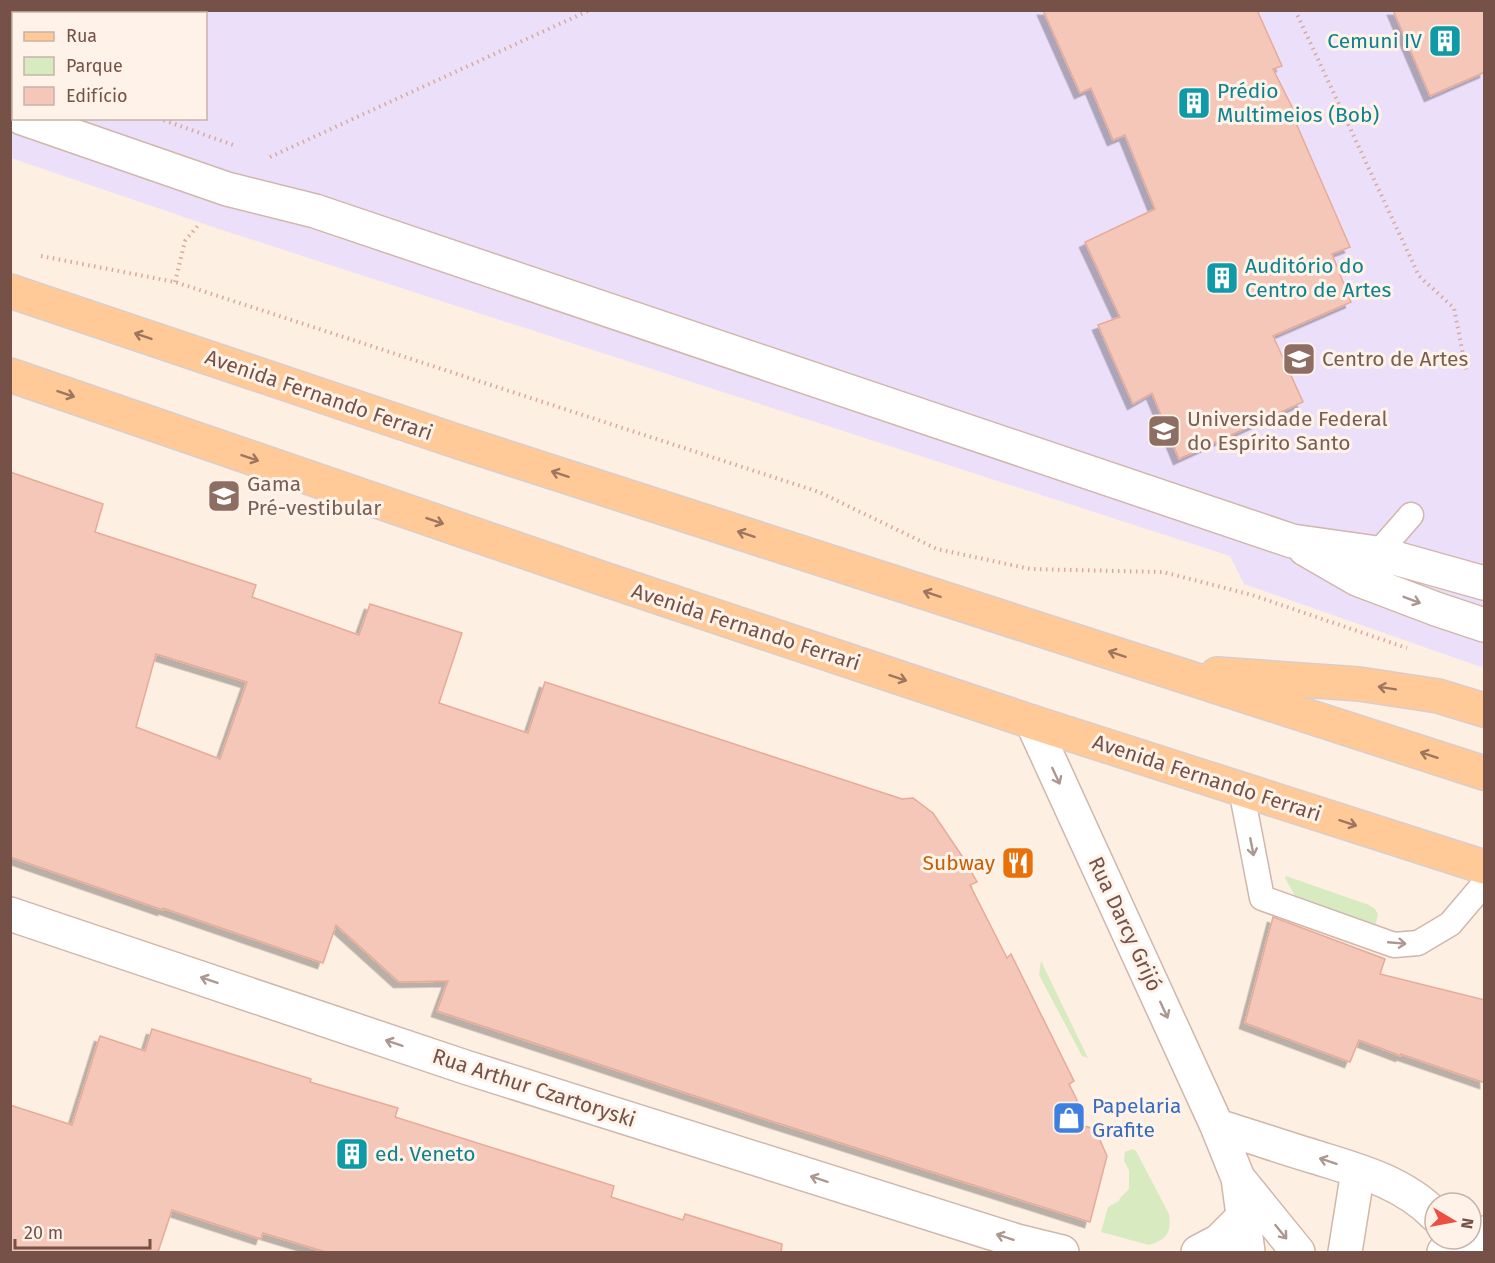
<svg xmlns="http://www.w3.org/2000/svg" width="1495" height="1263" viewBox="0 0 1495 1263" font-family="'Fira Sans',sans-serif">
  <defs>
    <filter id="shadow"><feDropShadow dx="-5.5" dy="5.5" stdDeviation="0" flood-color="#0004"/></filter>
  </defs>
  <rect width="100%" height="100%" fill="#fdefe2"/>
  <path fill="#ecdff9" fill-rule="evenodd" d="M 11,11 L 1484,11 L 1484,668 L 1244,584 L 1230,556 L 222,230 L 11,158 ZM 14,14 L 206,14 L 206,118 L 14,118 Z"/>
  <path fill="#d8ebc0" d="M 1286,876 L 1369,905 L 1375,909 L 1378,914 L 1375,927 L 1298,901 L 1285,878 Z
    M 1041,961 L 1088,1058 L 1082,1056 L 1039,975 Z
    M 1132,1149 L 1136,1151 L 1169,1214 C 1172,1233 1166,1240 1149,1245 L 1101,1232 L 1108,1207 L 1119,1201 L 1120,1198 L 1129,1189 L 1129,1170 L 1124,1161 L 1125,1152 Z"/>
  <path fill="#f4c7b9" stroke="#e7ab98" stroke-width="1.5" fill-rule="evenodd" filter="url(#shadow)" d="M 1043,10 L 1257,10 L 1282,66 L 1273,69 L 1295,113 L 1292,114 L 1350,247 L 1332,254 L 1351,302 L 1273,336 L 1303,402 L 1179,459 L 1152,393 L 1133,404 L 1098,325 L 1120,317 L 1085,242 L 1155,209 L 1125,135 L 1113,140 L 1091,88 L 1080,93 Z
    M 1393,10 L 1485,10 L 1485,72 L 1430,96 Z
    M 10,472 L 103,504 L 95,532 L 256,585 L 252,597 L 359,635 L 370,604 L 462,633 L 439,703 L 528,733 L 545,682 L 902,799 L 913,798 L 933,813 L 964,859 L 977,882 L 970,885 L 1007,958 L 1011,954 L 1074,1081 L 1069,1084 L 1077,1100 L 1073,1123 L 1095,1129 L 1107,1156 L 1090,1222 L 765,1119 L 437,1011 L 448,981 L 399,982 L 336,925 L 323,963 L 163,908 L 163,910 L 10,857 ZM 156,654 L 247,682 L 220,759 L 136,727 Z
    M 1273,917 L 1385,959 L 1380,974 L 1485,1000 L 1485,1083 L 1401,1054 L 1401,1056 L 1359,1040 L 1350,1062 L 1245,1023 Z
    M 152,1029 L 311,1079 L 310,1082 L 398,1108 L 395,1117 L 614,1186 L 611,1197 L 683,1220 L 685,1214 L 782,1244 L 781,1252 L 326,1252 L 263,1233 L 261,1239 L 172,1210 L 158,1252 L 10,1252 L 10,1105 L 72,1125 L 100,1036 L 145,1051 Z"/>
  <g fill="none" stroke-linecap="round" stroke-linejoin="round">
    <g stroke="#d1b7ab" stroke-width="27">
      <path id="service" d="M 1369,563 L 1411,515
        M 1241,789 L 1262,898 L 1394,945 L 1418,943 L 1450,924 L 1484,884"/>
    </g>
    <g stroke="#d1b7ab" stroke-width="36">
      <path id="minor" d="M 22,118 L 227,189 L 315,211 L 1292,541 L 1377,553 L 1484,583
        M 1305,549 L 1357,579 L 1436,609 L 1484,625
        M 10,914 L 465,1067 L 1017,1241 L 1062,1252
        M 1198,1252 L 1219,1241 L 1242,1218"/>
    </g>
    <g stroke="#d1b7ab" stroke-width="36">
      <path id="tertiary" d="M 1032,722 L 1217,1126 L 1238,1178 L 1298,1252
        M 1217,1126 C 1250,1136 1282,1147 1315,1157 C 1357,1170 1403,1182 1435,1215
        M 1238,1178 L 1248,1252
        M 1345,1252 L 1358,1171
        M 1444,1252 L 1484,1233"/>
    </g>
    <g stroke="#d9cecb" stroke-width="36">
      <path id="primary" d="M 10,291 L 459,442 L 1484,773
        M 10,375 L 604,579 L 1032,722 L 1484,867
        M 1217,674 L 1359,684 L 1438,696 L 1484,710"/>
    </g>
    <path stroke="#d9aa9c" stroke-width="4" stroke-dasharray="1.5 4.5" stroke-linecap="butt" d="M 1295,10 L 1419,276 L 1454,308 L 1466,370
      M 55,14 L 57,10
      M 10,69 L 14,64
      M 158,118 L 233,145
      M 270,157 L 590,10
      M 41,256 L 175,282 L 819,492 L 937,549 L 1030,569 L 1163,572 L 1252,595 L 1407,648
      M 175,282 L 185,241 L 200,223"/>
    <use href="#service" stroke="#fff" stroke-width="24"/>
    <use href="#minor" stroke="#fff" stroke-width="33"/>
    <use href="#tertiary" stroke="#fff" stroke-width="33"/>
    <use href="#primary" stroke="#ffc998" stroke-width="33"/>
  </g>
  <defs><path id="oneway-shaft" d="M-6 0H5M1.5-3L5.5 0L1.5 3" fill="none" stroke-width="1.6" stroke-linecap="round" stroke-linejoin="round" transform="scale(1.5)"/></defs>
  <g stroke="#9f755f">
    <use href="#oneway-shaft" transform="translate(143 336) rotate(-161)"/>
    <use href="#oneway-shaft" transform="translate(66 394) rotate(19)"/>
    <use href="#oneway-shaft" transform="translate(250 458) rotate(19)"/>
    <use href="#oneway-shaft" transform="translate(560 474) rotate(-162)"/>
    <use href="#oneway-shaft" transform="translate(435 521) rotate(19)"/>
    <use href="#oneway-shaft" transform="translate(746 534) rotate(-162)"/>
    <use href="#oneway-shaft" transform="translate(932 594) rotate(-162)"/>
    <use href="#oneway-shaft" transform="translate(1117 654) rotate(-162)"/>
    <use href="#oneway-shaft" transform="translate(898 678) rotate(18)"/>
    <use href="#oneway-shaft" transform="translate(1387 688) rotate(-171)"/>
    <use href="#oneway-shaft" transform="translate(1429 755) rotate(-162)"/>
    <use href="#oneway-shaft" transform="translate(1348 823) rotate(18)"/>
  </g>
  <g stroke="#ad9791">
    <use href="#oneway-shaft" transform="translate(1412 600) rotate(21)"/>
    <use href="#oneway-shaft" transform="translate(1056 776) rotate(65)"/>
    <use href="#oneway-shaft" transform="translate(1252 847) rotate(79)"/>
    <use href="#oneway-shaft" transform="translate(1397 943) rotate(5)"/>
    <use href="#oneway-shaft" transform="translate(209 980) rotate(-161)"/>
    <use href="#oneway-shaft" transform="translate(1164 1010) rotate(65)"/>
    <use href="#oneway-shaft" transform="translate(394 1043) rotate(-161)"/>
    <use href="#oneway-shaft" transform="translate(1328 1161) rotate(-162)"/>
    <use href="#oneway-shaft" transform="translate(819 1179) rotate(-162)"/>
    <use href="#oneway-shaft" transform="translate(1281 1232) rotate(51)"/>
    <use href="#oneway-shaft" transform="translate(1005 1237) rotate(-162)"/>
  </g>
  <defs>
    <g id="building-square" transform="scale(1.725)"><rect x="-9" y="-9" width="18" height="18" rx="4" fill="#0f9aa8" stroke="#fff3e9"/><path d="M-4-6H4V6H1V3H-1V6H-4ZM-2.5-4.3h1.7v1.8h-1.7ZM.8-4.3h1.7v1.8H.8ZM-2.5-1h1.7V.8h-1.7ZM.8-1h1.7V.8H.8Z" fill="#fff"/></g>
    <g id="university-square" transform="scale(1.725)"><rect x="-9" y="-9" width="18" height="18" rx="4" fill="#8d6e63" stroke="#fff3e9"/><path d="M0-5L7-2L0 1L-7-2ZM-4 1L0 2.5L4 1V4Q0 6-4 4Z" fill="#fff"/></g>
    <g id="school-square" transform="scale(1.725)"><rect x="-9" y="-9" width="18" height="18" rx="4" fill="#8d6e63" stroke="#fff3e9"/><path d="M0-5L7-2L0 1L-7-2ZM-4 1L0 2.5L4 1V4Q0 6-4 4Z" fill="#fff"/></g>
    <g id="restaurant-square" transform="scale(1.725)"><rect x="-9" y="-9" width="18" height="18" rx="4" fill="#e8710a" stroke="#fff3e9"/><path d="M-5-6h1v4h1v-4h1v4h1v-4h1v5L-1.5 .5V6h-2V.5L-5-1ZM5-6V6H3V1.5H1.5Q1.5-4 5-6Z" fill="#fff"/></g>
    <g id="shop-square" transform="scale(1.725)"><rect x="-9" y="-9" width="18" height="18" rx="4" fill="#3f7fe0" stroke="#fff3e9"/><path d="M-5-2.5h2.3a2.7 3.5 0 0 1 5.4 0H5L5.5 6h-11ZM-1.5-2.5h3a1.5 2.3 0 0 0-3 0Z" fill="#fff"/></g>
  </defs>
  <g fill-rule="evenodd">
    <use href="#building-square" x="1445" y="41"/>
    <use href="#building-square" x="1194" y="103"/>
    <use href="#building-square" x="1222" y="278"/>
    <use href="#university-square" x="1299" y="359"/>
    <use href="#university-square" x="1164" y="431"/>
    <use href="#school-square" x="224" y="496"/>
    <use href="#restaurant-square" x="1018" y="863"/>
    <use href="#shop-square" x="1069" y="1118"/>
    <use href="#building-square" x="352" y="1154"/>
  </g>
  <g text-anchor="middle" stroke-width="6" stroke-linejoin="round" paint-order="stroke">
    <g font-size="21" fill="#0d838f" stroke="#fff3e9" text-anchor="start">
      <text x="1422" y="48" text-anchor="end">Cemuni IV</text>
      <text x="1217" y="98">Prédio<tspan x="1217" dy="24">Multimeios (Bob)</tspan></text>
      <text x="1245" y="273">Auditório do<tspan x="1245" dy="24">Centro de Artes</tspan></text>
      <text x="375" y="1161">ed. Veneto</text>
    </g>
    <g font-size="21" fill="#785e54" stroke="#fff3e9" text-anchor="start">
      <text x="1322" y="366">Centro de Artes</text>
      <text x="1187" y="426">Universidade Federal<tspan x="1187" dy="24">do Espírito Santo</tspan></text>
      <text x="247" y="491">Gama<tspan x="247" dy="24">Pré-vestibular</tspan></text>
    </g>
    <g font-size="21" fill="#765147" stroke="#fff3e9">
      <text transform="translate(319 395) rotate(19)" y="7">Avenida Fernando Ferrari</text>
      <text transform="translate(746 627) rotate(18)" y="7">Avenida Fernando Ferrari</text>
      <text transform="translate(1207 778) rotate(18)" y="7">Avenida Fernando Ferrari</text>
      <text transform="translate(1125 924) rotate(65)" y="7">Rua Darcy Grijó</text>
      <text transform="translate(534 1088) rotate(18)" y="7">Rua Arthur Czartoryski</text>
    </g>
    <g font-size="21" fill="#c56008" stroke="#fff3e9" text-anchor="end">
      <text x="995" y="870">Subway</text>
    </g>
    <g font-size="21" fill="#366cbe" stroke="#fff3e9" text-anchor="start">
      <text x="1092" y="1113">Papelaria<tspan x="1092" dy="24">Grafite</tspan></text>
    </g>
  </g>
  <rect width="1495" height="1263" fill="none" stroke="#765147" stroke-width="24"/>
  <rect x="12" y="12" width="195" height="108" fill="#fff3e9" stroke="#c8b2a8" stroke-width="1.5"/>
  <rect x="24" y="32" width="30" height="9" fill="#ffc998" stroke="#c8b2a8" stroke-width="1.5"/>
  <text x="66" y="42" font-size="18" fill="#765147">Rua</text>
  <rect x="24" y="57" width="30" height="18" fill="#d8ebc0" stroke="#c8b2a8" stroke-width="1.5"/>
  <text x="66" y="72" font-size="18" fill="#765147">Parque</text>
  <rect x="24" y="87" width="30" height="18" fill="#f4c7b9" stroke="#c8b2a8" stroke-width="1.5"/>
  <text x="66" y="102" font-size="18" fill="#765147">Edifício</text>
  <g transform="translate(1453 1221) rotate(100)"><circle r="28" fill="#fff3e9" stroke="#c8b2a8" stroke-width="1.5"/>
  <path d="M0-4.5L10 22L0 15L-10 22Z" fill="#ed4f42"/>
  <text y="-9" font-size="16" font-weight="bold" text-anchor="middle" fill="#765147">N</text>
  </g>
  <path d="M15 1239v9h135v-9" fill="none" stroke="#765147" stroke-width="3"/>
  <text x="24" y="1239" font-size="18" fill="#765147" stroke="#fff3e9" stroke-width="4.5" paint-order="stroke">20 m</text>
</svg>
